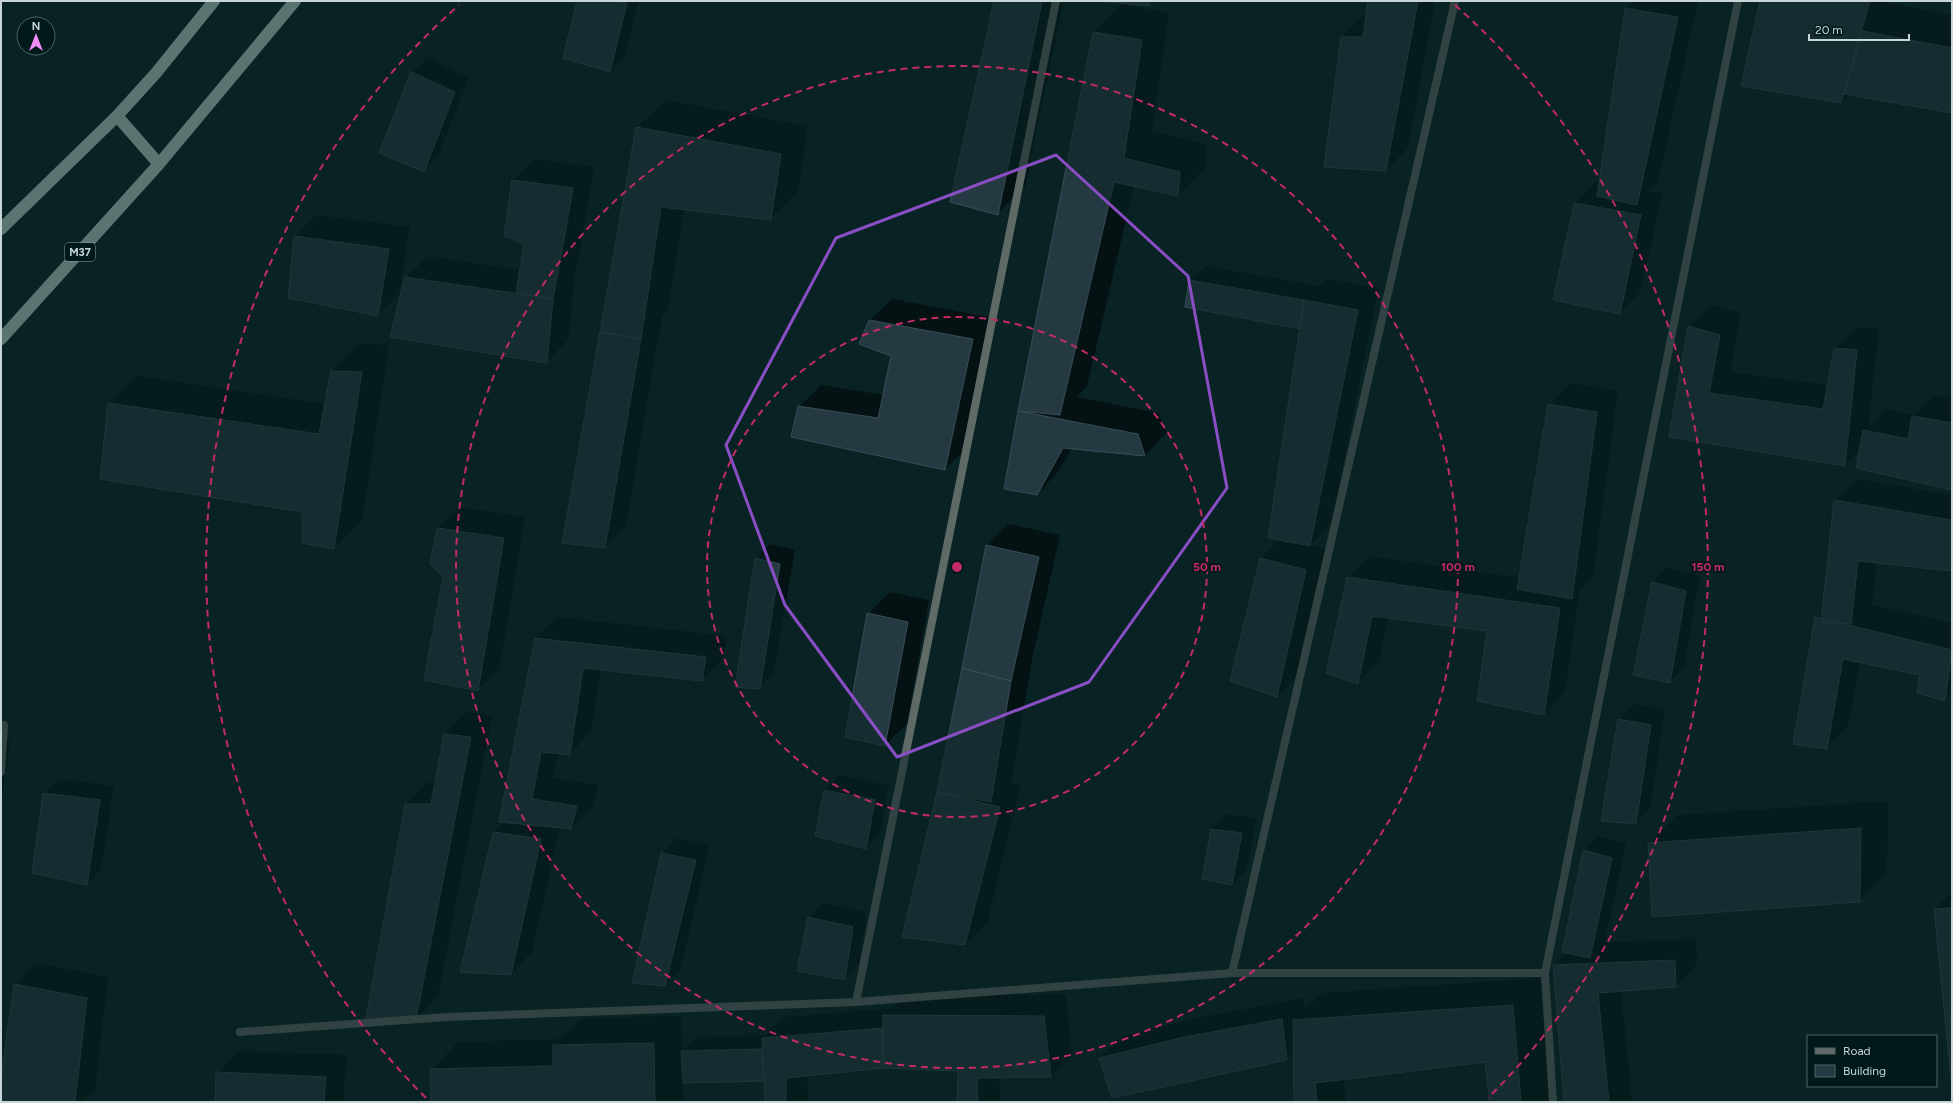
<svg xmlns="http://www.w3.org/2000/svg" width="1953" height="1103" viewBox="0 0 1953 1103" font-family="Figtree,sans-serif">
  <rect width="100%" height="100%" fill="#092224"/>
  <path fill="#0007" fill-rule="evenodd" d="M 578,1 L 638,1 L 625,56 L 610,71 Z
    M 995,1 L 1064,1 L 1025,186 L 998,213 Z
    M 1369,1 L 1435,1 L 1408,148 L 1386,170 L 1341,38 L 1363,16 L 1367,16 Z
    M 1634,1 L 1698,1 L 1658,182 L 1649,191 L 1662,194 L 1641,291 L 1620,313 L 1575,203 L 1596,182 L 1601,182 L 1626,9 Z
    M 1761,1 L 1890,1 L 1889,3 L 1952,15 L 1952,112 L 1849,94 L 1841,102 Z
    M 1122,4 L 1169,13 L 1152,131 L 1207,144 L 1206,167 L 1178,195 L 1134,186 L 1087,386 L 1077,397 L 1159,413 L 1166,433 L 1145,455 L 1072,448 L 1058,472 L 1037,494 L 1005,488 L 1019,411 L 1094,32 Z
    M 427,58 L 469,77 L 438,156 L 423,171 L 380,152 L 412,72 Z
    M 665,100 L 808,126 L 798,191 L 770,219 L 684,209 L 668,310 L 662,316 L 626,526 L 605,547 L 637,128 Z
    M 535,159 L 594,167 L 575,277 L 568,340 L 546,362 L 406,278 L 428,256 L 520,270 L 525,243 L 513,181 ZM 573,183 L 575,183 L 559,275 L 557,275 Z
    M 316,215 L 410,227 L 399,294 L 377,315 L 295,237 Z
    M 1205,266 L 1320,286 L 1327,279 L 1379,288 L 1331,523 L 1311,544 L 1327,549 L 1298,675 L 1277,696 L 1261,558 L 1280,539 L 1301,328 L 1190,281 Z
    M 892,299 L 994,318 L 967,448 L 945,469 L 799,407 L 821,385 L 884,395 L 892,356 L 870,320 Z
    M 1711,305 L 1741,313 L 1730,372 L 1828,385 L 1835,349 L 1857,327 L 1879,329 L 1868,428 L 1886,409 L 1915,415 L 1934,395 L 1952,398 L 1952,489 L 1861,448 L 1844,465 L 1670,436 L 1689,327 Z
    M 359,344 L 389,345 L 362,521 L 334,548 L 303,511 L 109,404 L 137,376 L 326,404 L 332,371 Z
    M 1571,383 L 1618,391 L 1593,576 L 1580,589 L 1565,692 L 1543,714 L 1488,630 L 1388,617 L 1379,661 L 1358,683 L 1348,578 L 1370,556 L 1520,578 L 1549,405 Z
    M 1857,479 L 1952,495 L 1952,570 L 1877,562 L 1873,601 L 1870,604 L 1952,623 L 1952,693 L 1945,700 L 1921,674 L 1860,661 L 1848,726 L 1826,748 L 1816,617 L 1824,609 L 1835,501 Z
    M 460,507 L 525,517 L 499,669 L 477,690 L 444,577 L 438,528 Z
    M 1008,524 L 1060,535 L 1032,659 L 1012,779 L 1009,783 L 1021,785 L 987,923 L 965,944 L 903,936 L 938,792 L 987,545 Z
    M 770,544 L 795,550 L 774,673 L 759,688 L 756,558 Z
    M 1667,567 L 1700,576 L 1684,668 L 1670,682 L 1635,674 L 1653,582 Z
    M 890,592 L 929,600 L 907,724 L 885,745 L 868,614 Z
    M 558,617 L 727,636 L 723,659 L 701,680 L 601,669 L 591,732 L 570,754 L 558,752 L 553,778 L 598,785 L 593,806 L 571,828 L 560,827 L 532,952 L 510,974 L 494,832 L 505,821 L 536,638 Z
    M 1634,704 L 1665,710 L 1650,808 L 1635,823 L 1602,820 L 1619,719 Z
    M 466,712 L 492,716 L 438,996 L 416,1018 L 406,804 L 428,782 L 436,783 L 445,734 Z
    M 1,739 L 10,740 L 1,808 Z
    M 840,775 L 889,786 L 880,833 L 866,848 L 817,835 L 825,790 Z
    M 59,779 L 114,786 L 101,869 L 87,884 L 44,794 Z
    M 1888,801 L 1887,873 L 1859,901 L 1649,843 L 1677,815 Z
    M 1226,814 L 1256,818 L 1247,869 L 1232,884 L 1212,829 Z
    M 1599,836 L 1626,844 L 1605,942 L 1696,939 L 1697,964 L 1676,986 L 1621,990 L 1632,1102 L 1565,1102 L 1554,965 L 1567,952 L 1563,951 L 1584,850 Z
    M 677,838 L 710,845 L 680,970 L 665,984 L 633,982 L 662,853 Z
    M 1952,892 L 1952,1078 L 1935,909 Z
    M 823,903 L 867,912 L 859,964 L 844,979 L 809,918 Z
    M 36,963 L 108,977 L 95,1090 L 82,1102 L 1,1102 L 1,1085 L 15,985 Z
    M 1540,978 L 1551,1102 L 1491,1102 L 1486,1061 L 1344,1078 L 1346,1102 L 1295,1102 L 1295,1051 L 1287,1059 L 1100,1058 L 1122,1036 L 1202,1017 L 1303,998 L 1305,1010 L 1322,993 Z
    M 906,994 L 1066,995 L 1072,1055 L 1051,1076 L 999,1077 L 1000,1102 L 958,1102 L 959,1070 L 883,1067 L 807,1075 L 808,1102 L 767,1102 L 765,1079 L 683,1082 L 683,1102 L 432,1102 L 431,1070 L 458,1042 L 560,1039 L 582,1018 L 681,1016 L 682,1051 L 697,1037 L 765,1035 L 784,1017 L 892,1008 Z
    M 239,1051 L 347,1055 L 343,1102 L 216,1102 L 217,1073 Z"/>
  <path fill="#243942" stroke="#384d56" d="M 577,1 L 613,1 L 627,3 L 610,72 L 563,58 Z
    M 994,1 L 1042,1 L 998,215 L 950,202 Z
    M 1098,1 L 1150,1 L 1149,6 Z
    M 1368,1 L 1418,1 L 1386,171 L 1324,167 L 1341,37 L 1363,37 Z
    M 1760,1 L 1870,1 L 1841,103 L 1741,86 Z
    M 1625,8 L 1678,17 L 1637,205 L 1597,196 Z
    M 1862,31 L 1952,48 L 1952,113 L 1844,94 Z
    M 1093,32 L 1142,40 L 1124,158 L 1180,172 L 1178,196 L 1114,182 L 1060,415 L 1018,411 Z
    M 411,72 L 455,92 L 424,172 L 379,153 Z
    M 636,127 L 781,154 L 771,220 L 661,207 L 641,339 L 600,332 Z
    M 512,180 L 573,188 L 553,299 L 516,292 L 524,244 L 504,236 Z
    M 1574,203 L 1641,215 L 1620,314 L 1553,300 Z
    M 294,236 L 389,249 L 378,316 L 288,298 Z
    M 405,277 L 553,299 L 547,363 L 390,337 Z
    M 1189,280 L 1304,300 L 1300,329 L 1185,307 Z
    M 1304,300 L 1358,310 L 1310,546 L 1268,538 Z
    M 869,320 L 973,339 L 945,470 L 791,437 L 798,406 L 878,418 L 891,356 L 859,344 Z
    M 1688,326 L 1720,335 L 1709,393 L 1823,409 L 1834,348 L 1857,350 L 1845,466 L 1669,437 Z
    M 600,332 L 641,339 L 605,548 L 562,543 Z
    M 331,371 L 362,372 L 334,549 L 302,543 L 302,512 L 100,479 L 108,403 L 319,434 Z
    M 1548,404 L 1597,412 L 1572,599 L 1517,589 Z
    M 1018,411 L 1138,434 L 1145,456 L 1063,448 L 1037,495 L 1004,489 Z
    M 1912,416 L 1952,423 L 1952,490 L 1856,468 L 1863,430 L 1908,439 Z
    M 1834,500 L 1952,520 L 1952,571 L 1858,561 L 1851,624 L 1821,622 Z
    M 437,528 L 504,538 L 478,691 L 424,680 L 443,577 L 430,564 Z
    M 986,545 L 1039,557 L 1011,681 L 962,668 Z
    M 755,558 L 780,564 L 760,689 L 735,687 Z
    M 1260,558 L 1306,570 L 1277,697 L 1230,681 Z
    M 1347,577 L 1560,608 L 1544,715 L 1477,701 L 1487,631 L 1372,616 L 1358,684 L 1326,673 Z
    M 1652,582 L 1686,591 L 1670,683 L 1633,675 Z
    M 867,613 L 908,622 L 885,746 L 845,737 Z
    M 1815,617 L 1952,650 L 1945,701 L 1917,693 L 1920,675 L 1843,659 L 1827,749 L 1793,744 Z
    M 535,638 L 706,657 L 702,681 L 583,668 L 570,755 L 541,752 L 532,799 L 577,806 L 571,829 L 499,822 Z
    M 962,668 L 1011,681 L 991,802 L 937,792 Z
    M 1618,719 L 1651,725 L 1636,824 L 1601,821 Z
    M 444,734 L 471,737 L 416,1019 L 365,1023 L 405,804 L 431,804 Z
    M 824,790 L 875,800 L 866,849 L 815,836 Z
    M 937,792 L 1000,807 L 965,945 L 902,937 Z
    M 43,793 L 100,800 L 87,885 L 32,873 Z
    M 1861,828 L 1860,902 L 1652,917 L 1648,843 Z
    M 1211,829 L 1242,833 L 1232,885 L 1202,879 Z
    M 493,832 L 541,839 L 511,975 L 460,972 Z
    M 1583,850 L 1612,858 L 1590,958 L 1562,952 Z
    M 661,853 L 696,860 L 665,986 L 632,983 Z
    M 1952,908 L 1952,1089 L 1934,909 Z
    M 808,917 L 853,927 L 845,980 L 797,971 Z
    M 1675,960 L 1676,987 L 1598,993 L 1609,1102 L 1564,1102 L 1553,965 Z
    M 14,984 L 87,998 L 75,1102 L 1,1102 L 1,1077 Z
    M 1513,1005 L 1521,1102 L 1490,1102 L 1485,1062 L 1315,1083 L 1317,1102 L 1294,1102 L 1293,1020 Z
    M 883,1015 L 1044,1016 L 1051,1077 L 977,1078 L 978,1102 L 957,1102 L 958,1071 L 883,1068 Z
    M 1282,1019 L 1287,1060 L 1112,1098 L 1099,1058 L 1180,1038 Z
    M 883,1028 L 883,1068 L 786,1078 L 786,1102 L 765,1102 L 762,1038 Z
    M 654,1043 L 655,1102 L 431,1102 L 430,1069 L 553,1066 L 553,1045 Z
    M 762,1049 L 764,1081 L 683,1083 L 681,1051 Z
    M 216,1072 L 326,1077 L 324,1102 L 215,1102 Z"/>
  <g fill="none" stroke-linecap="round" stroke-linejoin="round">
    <path stroke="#5f6a67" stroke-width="8" d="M 1,772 L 4,725
      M 1232,973 L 1455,1
      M 856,1002 L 1056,1
      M 240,1032 L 447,1017 L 856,1002 L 1232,973 L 1545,973
      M 1553,1102 L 1545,973 L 1738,1"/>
    <path stroke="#bcd7cf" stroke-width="12" d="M 117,116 L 159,164
      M 1,229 L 117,116 L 156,73 L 214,1
      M 1,339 L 159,164 L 295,1"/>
  </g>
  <path d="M0 0H1953V1103H0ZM 1056,155 L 1188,276 L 1227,488 L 1089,682 L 897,757 L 785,605 L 726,445 L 836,238 Z" fill="#092224" fill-opacity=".55" fill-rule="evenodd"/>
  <path fill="none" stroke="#8a4ec4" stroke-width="3" stroke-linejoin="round" d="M 1056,155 L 1188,276 L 1227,488 L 1089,682 L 897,757 L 785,605 L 726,445 L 836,238 Z"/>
  <g fill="none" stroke="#c22b67" stroke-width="2" stroke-dasharray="7 5">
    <circle cx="957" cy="567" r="250"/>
    <circle cx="957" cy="567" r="501"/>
    <path d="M426 1098A751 751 0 0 1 459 5M1455 5A751 751 0 0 1 1488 1098"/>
  </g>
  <g text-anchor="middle" stroke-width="4" stroke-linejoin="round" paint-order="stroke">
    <rect fill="#02191a" stroke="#8c9d9e" stroke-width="1" x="65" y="243" width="30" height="18" rx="3"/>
    <g font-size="11" font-weight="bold" fill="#c7d5d6">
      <text x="80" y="256">M37</text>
    </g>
  </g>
  <circle cx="957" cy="567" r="6" fill="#c22b67" stroke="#02191a" stroke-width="2"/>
  <g font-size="12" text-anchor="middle" font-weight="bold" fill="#c22b67" stroke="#02191a" stroke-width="4" stroke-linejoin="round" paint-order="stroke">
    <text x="1207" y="571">50 m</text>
    <text x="1458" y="571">100 m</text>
    <text x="1708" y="571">150 m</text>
  </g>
  <rect width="1953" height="1103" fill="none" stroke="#c7d5d6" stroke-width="4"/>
  <rect x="1807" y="1035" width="130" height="52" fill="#02191a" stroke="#516465"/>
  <rect x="1815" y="1048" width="20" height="6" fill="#5f6a67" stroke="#516465"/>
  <text x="1843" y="1055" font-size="12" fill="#c7d5d6">Road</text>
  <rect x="1815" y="1065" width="20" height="12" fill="#243942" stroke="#516465"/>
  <text x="1843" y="1075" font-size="12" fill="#c7d5d6">Building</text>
  <g transform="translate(36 36)"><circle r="19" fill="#02191a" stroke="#516465"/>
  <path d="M0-3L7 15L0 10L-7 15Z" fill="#f08bf5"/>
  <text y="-6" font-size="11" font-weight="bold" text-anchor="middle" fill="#c7d5d6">N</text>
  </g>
  <path d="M1809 34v6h100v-6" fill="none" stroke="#c7d5d6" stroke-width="2"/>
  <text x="1815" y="34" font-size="12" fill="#c7d5d6" stroke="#02191a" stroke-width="3" paint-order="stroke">20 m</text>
</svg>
